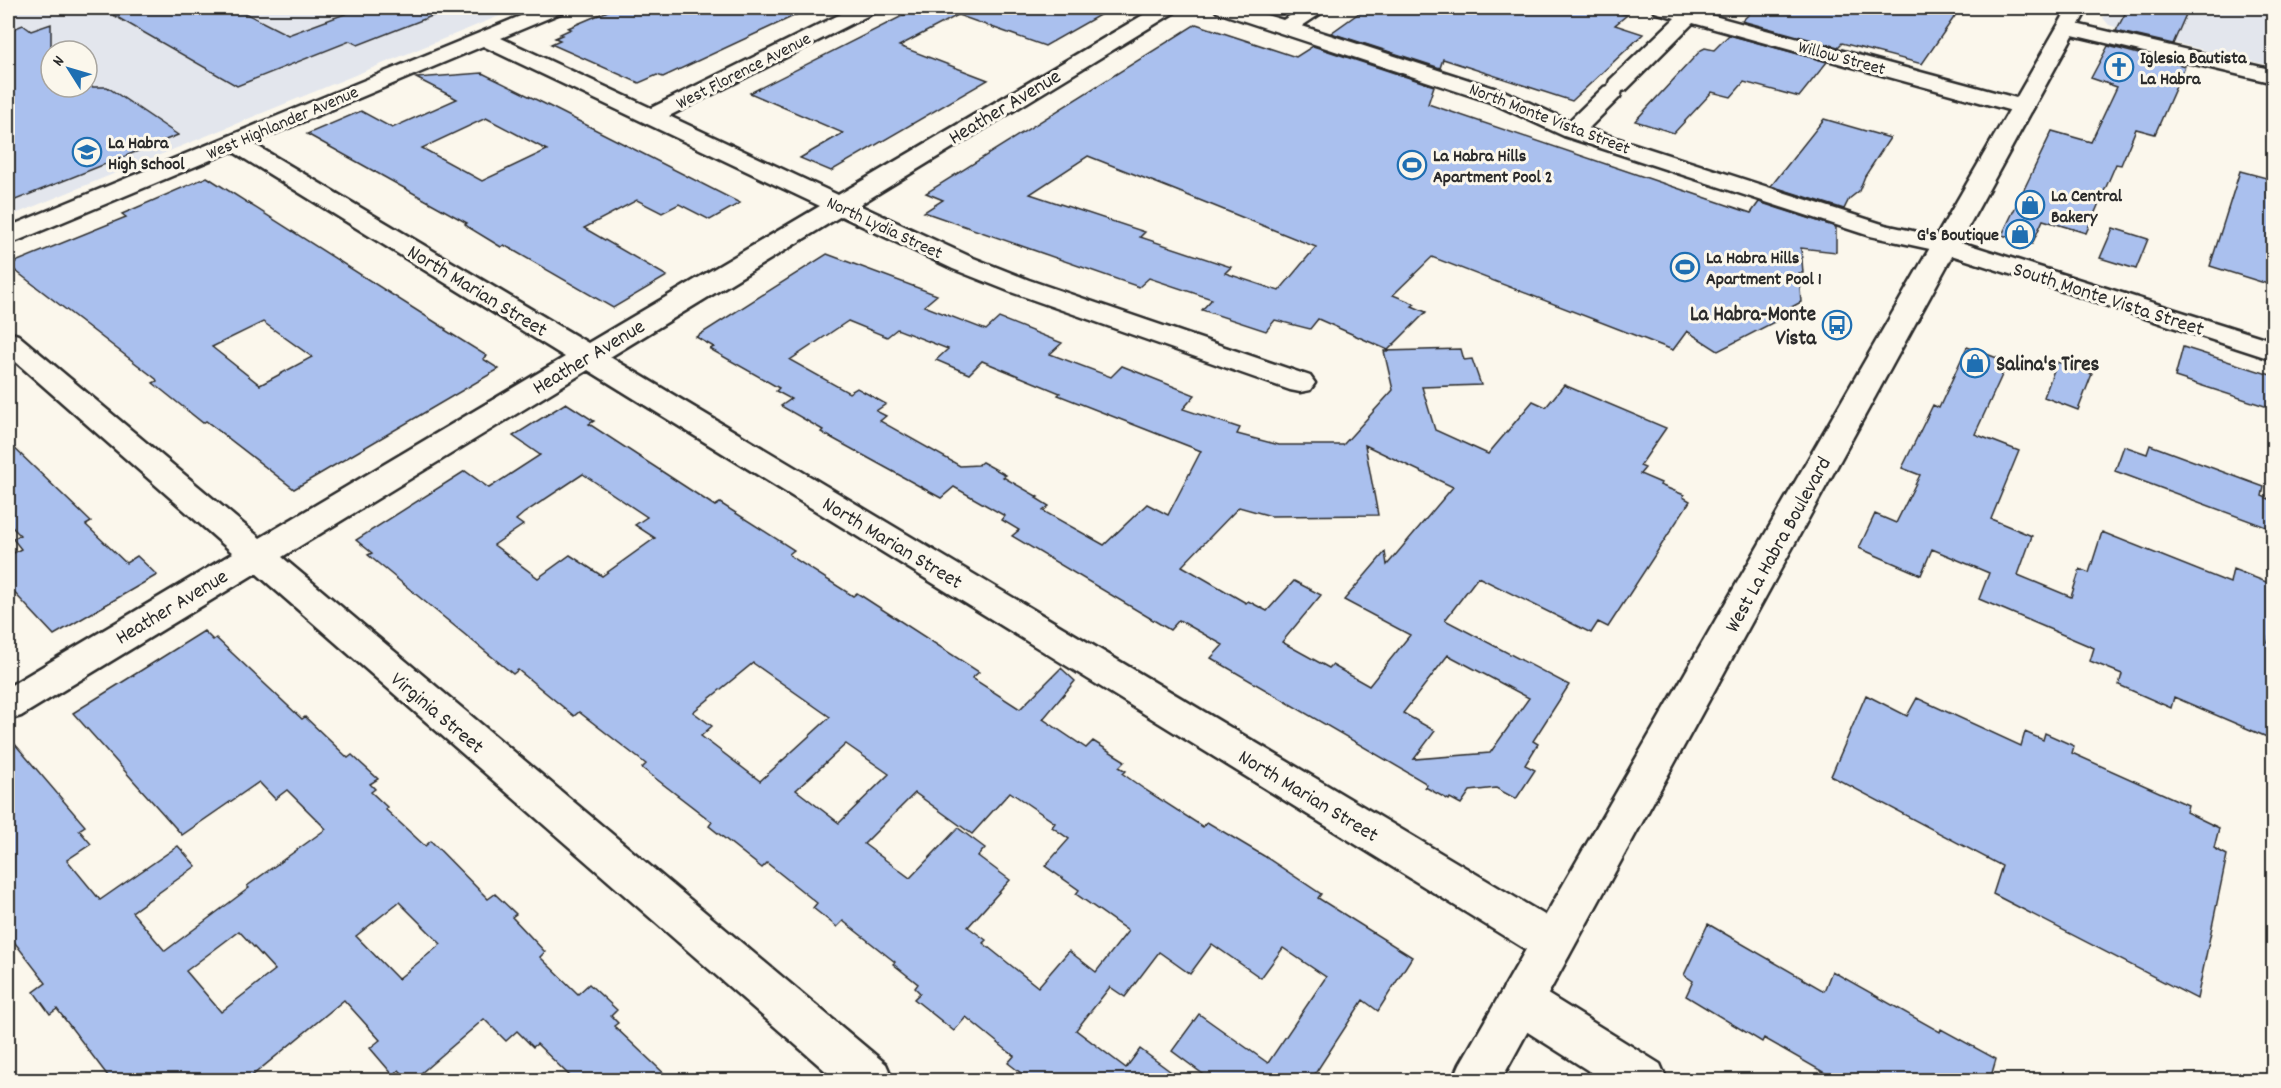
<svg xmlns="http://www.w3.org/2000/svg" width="2281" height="1088" viewBox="0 0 2281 1088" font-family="Dekko,sans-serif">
  <rect width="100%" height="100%" fill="#fbf7ec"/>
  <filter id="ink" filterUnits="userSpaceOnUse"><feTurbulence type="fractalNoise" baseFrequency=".0167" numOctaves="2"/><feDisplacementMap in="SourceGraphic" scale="12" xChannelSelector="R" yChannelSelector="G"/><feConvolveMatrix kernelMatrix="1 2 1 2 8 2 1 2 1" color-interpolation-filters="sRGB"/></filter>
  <g filter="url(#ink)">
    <path fill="#e3e6ed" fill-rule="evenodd" d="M 8,8 L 519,8 L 8,217 ZM 51,51 L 87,51 L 87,87 L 51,87 Z
      M 2108,8 L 2273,8 L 2273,50 L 2268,65 L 2140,35 L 2109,25 L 2103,18 Z"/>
    <path fill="#aac0ee" stroke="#2b2b2b" stroke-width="1.5" fill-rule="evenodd" d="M 101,8 L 235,8 L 288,35 L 361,8 L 450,9 L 358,45 L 350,41 L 237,86 Z
      M 615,8 L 811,8 L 663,77 L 657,75 L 639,83 L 551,44 L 560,40 L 555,38 L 562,35 L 560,34 L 571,29 L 568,28 Z
      M 918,8 L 1112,8 L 1045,46 L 958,15 L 899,46 L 988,80 L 831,171 L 800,158 L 843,133 L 750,93 Z
      M 1366,8 L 1602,8 L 1627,15 L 1615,25 L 1643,34 L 1572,101 L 1443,59 L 1440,68 L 1331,33 Z
      M 1755,8 L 1923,8 L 1955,16 L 1922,64 L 1842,43 L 1838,47 L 1742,21 Z
      M 2128,8 L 2169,8 L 2187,12 L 2173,44 L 2116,31 Z
      M 51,24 L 51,87 L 107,87 L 178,135 L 8,203 L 8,31 L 23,25 L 31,31 Z
      M 1196,24 L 1296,57 L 1313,46 L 1434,86 L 1428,104 L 1751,213 L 1759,202 L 1836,227 L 1836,252 L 1801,248 L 1803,273 L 1799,273 L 1801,302 L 1777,315 L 1782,318 L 1718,351 L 1687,331 L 1673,350 L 1432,257 L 1393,295 L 1415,304 L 1412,306 L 1426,312 L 1388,350 L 1318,319 L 1310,329 L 1275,320 L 1266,331 L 1202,310 L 1212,299 L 1149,278 L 1139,287 L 924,212 L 943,200 L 926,193 ZM 1088,156 L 1177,191 L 1316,247 L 1279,291 L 1225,273 L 1231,267 L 1140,237 L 1145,232 L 1030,194 Z
      M 1729,35 L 1827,62 L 1799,97 L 1744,82 L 1731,97 L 1712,92 L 1674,133 L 1635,121 L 1701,50 L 1705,48 L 1714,50 Z
      M 2108,46 L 2185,66 L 2155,134 L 2136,129 L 2121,165 L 2116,164 L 2086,233 L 2043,220 L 2032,244 L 2002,235 L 2052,131 L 2091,142 L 2117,87 L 2091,78 Z
      M 482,73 L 545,104 L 740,203 L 710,220 L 679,204 L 662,213 L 637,200 L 584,228 L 667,276 L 613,308 L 504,245 L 501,247 L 468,227 L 465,224 L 467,223 L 307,134 L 361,111 L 392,128 L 457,99 L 416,78 ZM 486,118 L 547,150 L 482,181 L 422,148 Z
      M 1824,119 L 1890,138 L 1865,176 L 1859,191 L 1849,199 L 1844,209 L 1771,186 Z
      M 2240,171 L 2274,180 L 2274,286 L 2210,266 Z
      M 207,177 L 446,329 L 445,330 L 487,356 L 483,359 L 499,369 L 294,489 L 206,421 L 203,423 L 153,383 L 157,381 L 156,379 L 8,265 L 126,217 L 122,214 ZM 263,322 L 312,357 L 260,385 L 212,347 Z
      M 2113,228 L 2148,239 L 2136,269 L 2100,258 Z
      M 827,254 L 937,295 L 924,306 L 986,330 L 999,318 L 1062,343 L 1050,354 L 1111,377 L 1122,366 L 1195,395 L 1183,409 L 1240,428 L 1237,434 L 1279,445 L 1343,445 L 1393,390 L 1384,351 L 1461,349 L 1464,360 L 1472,359 L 1481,385 L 1422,387 L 1435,430 L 1488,454 L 1533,401 L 1546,407 L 1564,385 L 1666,428 L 1640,466 L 1645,468 L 1640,474 L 1661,483 L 1660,485 L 1684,495 L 1683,497 L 1690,501 L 1608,627 L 1598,622 L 1591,633 L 1478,577 L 1445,620 L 1569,685 L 1533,741 L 1538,744 L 1525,765 L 1535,770 L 1516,799 L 1496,788 L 1470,791 L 1461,804 L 1450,798 L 1449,800 L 1425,787 L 1427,785 L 1424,782 L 1211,658 L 1223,645 L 1179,620 L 1170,630 L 1012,536 L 1019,530 L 1002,520 L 1005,516 L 954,487 L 941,498 L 821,432 L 823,430 L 781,406 L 791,399 L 776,391 L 779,388 L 710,349 L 714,347 L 696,337 ZM 848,321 L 887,337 L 897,329 L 948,349 L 936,360 L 969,374 L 982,361 L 1060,393 L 1058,395 L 1201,451 L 1168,515 L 1147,504 L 1104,545 L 1043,511 L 1049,506 L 1036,498 L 1038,497 L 1003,477 L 1006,475 L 982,462 L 978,465 L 960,466 L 880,421 L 886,416 L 876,411 L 886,404 L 857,388 L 849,393 L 790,360 ZM 1365,445 L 1453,487 L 1387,565 L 1385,552 L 1344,600 L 1410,635 L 1369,686 L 1332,665 L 1329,668 L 1282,642 L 1321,595 L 1294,581 L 1267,611 L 1248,601 L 1246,603 L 1182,566 L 1239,507 L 1271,516 L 1378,515 ZM 1448,655 L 1529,698 L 1490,753 L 1414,759 L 1435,731 L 1403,713 Z
      M 1967,347 L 2008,362 L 1975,434 L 2019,451 L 1991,519 L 2032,536 L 2018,575 L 2071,597 L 2080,569 L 2089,573 L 2102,532 L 2230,583 L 2233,569 L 2274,585 L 2274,616 L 2268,643 L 2274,645 L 2274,740 L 2174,697 L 2171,708 L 2119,685 L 2122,674 L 2090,661 L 2094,648 L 1979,599 L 1989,573 L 1932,549 L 1921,575 L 1859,548 L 1875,514 L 1896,523 L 1920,475 L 1902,468 L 1933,405 L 1939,408 Z
      M 2183,347 L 2274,376 L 2274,409 L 2175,377 Z
      M 2057,362 L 2092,374 L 2078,410 L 2044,397 Z
      M 566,403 L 594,421 L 589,424 L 715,506 L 720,503 L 794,550 L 789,554 L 792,557 L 853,596 L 857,593 L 979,672 L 972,678 L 1020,709 L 1061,668 L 1075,681 L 1043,719 L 1086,748 L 1093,741 L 1125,761 L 1119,767 L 1126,771 L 1123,774 L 1144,789 L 1203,827 L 1207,822 L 1264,856 L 1321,894 L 1318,898 L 1412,957 L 1378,1011 L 1363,1000 L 1311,1080 L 1211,1080 L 1172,1051 L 1199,1014 L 1268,1063 L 1326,977 L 1283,948 L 1261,978 L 1212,944 L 1190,974 L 1159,952 L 1125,997 L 1110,987 L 1076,1030 L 1126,1068 L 1140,1049 L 1182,1080 L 1030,1080 L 1008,1063 L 1014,1056 L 966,1017 L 954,1031 L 914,999 L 920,993 L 915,988 L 918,984 L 893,964 L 895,962 L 843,921 L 837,927 L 813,908 L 817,903 L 767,863 L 762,868 L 709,826 L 712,822 L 642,768 L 646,764 L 579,712 L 574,716 L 518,670 L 513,674 L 368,555 L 372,553 L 356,540 L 465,471 L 489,488 L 540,455 L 513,436 ZM 583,474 L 647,517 L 635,525 L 655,538 L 602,576 L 570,555 L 538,578 L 494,545 L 523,525 L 516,520 L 524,513 ZM 753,663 L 830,717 L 760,781 L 701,736 L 712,726 L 693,712 ZM 846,744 L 889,774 L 839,823 L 796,790 ZM 1010,792 L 1055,823 L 1052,827 L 1069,839 L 1045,866 L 1079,890 L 1076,894 L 1128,931 L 1096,972 L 1069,951 L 1038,987 L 983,943 L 986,940 L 968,927 L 1010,880 L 978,856 L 985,848 L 958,828 L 910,878 L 864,844 L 915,793 L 972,834 Z
      M 8,442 L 91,522 L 86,525 L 126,563 L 137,556 L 157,575 L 54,635 L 8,586 L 8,556 L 21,549 L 13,539 L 20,535 L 8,523 Z
      M 2150,445 L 2264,487 L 2262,496 L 2274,501 L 2274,530 L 2115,471 L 2124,446 L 2147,454 Z
      M 204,631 L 213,640 L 216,638 L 302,719 L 305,717 L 348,758 L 352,755 L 378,779 L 370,784 L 375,789 L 371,792 L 387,807 L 385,809 L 425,846 L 431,841 L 488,899 L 495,894 L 516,914 L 512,917 L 545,952 L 540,957 L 578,994 L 589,984 L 617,1010 L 611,1016 L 618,1023 L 614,1026 L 671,1080 L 574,1080 L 537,1044 L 533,1047 L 517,1031 L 506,1041 L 484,1019 L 413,1080 L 409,1080 L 399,1070 L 393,1075 L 370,1048 L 380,1040 L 344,1000 L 247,1080 L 111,1080 L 57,1009 L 50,1014 L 34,992 L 46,983 L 8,934 L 8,736 L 85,826 L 79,830 L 91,844 L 67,860 L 100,900 L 178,846 L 196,866 L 132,912 L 165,951 L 249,888 L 247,886 L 326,829 L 287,790 L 275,799 L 259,782 L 182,835 L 73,713 ZM 399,902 L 441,944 L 398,979 L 356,936 ZM 239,931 L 275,970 L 221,1012 L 186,971 Z
      M 1866,695 L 1907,716 L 1917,698 L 2021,746 L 2025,732 L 2043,740 L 2045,733 L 2074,746 L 2072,753 L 2188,805 L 2186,812 L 2219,828 L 2214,848 L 2227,855 L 2197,999 L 1993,894 L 2002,866 L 1831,776 Z
      M 1708,924 L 1824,991 L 1832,971 L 1940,1032 L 1941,1029 L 1996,1059 L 1990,1080 L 1837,1080 L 1764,1038 L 1762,1042 L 1686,996 L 1693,981 L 1684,975 Z"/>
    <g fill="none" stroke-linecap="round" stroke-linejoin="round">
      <g stroke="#2b2b2b" stroke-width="5">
        <path id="street" d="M 540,8 L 566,8 L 563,12 L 501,38 L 651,108 L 853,8 L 878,8 L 875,12 L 669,116 L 838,195 L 1155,8 L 1178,8 L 1175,12 L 859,205 L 971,257 L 1029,280 L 1310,376 L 1315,383 L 1310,390 L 1300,392 L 1290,390 L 1011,292 L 953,269 L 841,216 L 610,357 L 1568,929 L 1574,943 L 1568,957 L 1553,963 L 1538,957 L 588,370 L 282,557 L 886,1064 L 893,1080 L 836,1080 L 256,573 L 21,716 L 8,720 L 8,687 L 233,553 L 8,355 L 8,332 L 18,335 L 260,538 L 565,357 L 232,151 L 17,241 L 8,244 L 8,227 ZM 483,46 L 820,206 L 588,343 L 252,143 Z
          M 1214,8 L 1243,8 L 1283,20 L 1303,8 L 1326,8 L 1323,12 L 1302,26 L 1506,92 L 1569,121 L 1604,87 L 1608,86 L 1610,80 L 1675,18 L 1655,12 L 1652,8 L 1707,8 L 1703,13 L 2031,102 L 2034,107 L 2031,112 L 2023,114 L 1693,23 L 1626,90 L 1622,91 L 1620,97 L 1588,129 L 1885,225 L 1954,240 L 2274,341 L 2274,360 L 1939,251 L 1870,236 L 1564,136 L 1490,102 L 1217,12 Z
          M 2067,22 L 2274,70 L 2274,83 L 2060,32 L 2057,28 L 2060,24 Z
          M 1520,980 L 1536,987 L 1660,1064 L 1667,1080 L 1603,1080 L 1504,1017 L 1498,1002 L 1504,987 Z"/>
      </g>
      <g stroke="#2b2b2b" stroke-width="5">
        <path id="secondary" d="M 2068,8 L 2088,8 L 1501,1080 L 1453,1080 L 1460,1064 Z"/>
      </g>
      <use href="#street" fill="#fbf7ec" fill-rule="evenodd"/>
      <use href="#secondary" fill="#fbf7ec" fill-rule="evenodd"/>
    </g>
  </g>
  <defs>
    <g id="church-ring" transform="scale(1.5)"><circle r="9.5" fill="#fbf7ec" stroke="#1f6fb2" stroke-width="1.5"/><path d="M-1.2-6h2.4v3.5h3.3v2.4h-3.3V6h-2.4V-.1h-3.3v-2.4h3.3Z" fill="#1f6fb2"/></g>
    <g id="school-ring" transform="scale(1.5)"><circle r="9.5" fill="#fbf7ec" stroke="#1f6fb2" stroke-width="1.5"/><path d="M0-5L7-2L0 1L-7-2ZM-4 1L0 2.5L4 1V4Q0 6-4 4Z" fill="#1f6fb2"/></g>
    <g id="stadium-ring" transform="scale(1.5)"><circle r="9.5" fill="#fbf7ec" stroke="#1f6fb2" stroke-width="1.5"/><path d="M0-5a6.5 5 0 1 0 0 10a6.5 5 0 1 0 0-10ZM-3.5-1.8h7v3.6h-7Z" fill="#1f6fb2"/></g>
    <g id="shop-ring" transform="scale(1.5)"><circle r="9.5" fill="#fbf7ec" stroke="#1f6fb2" stroke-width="1.5"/><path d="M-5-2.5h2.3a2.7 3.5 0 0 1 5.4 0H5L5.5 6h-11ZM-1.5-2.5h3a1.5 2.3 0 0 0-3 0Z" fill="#1f6fb2"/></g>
    <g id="bus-ring" transform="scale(1.5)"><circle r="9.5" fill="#fbf7ec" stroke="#1f6fb2" stroke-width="1.5"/><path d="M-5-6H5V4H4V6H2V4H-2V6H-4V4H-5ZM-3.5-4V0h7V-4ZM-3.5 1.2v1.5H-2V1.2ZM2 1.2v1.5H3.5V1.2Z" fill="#1f6fb2"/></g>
  </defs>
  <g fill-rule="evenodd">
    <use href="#church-ring" x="2119" y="67"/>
    <use href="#school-ring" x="87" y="152"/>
    <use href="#stadium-ring" x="1412" y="165"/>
    <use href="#shop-ring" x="2030" y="205"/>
    <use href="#shop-ring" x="2020" y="234"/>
    <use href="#stadium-ring" x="1685" y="267"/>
    <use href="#bus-ring" x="1837" y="325"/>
    <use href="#shop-ring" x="1975" y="363"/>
  </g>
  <g text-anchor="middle" stroke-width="6" stroke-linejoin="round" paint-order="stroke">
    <g font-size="18" fill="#2b2b2b" stroke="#fbf7ec">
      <text transform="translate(1842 57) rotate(15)" y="6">Willow Street</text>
      <text transform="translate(743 70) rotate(-27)" y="6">West Florence Avenue</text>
      <text transform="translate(1550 118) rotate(21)" y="6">North Monte Vista Street</text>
      <text transform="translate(282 122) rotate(-23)" y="6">West Highlander Avenue</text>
      <text transform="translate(885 227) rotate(25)" y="6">North Lydia Street</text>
    </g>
    <g font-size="18" font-weight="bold" fill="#2b2b2b" stroke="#fbf7ec" text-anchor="start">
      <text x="2140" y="63">Iglesia Bautista<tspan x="2140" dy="21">La Habra</tspan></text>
      <text x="108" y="148">La Habra<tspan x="108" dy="21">High School</tspan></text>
      <text x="1433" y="161">La Habra Hills<tspan x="1433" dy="21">Apartment Pool 2</tspan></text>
      <text x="2051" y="201">La Central<tspan x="2051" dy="21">Bakery</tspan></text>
      <text x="1999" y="240" text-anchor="end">G's Boutique</text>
      <text x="1706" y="263">La Habra Hills<tspan x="1706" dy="21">Apartment Pool 1</tspan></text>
    </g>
    <g font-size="21" fill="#2b2b2b" stroke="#fbf7ec">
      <text transform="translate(1004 106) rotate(-31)" y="7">Heather Avenue</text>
      <text transform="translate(478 290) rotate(31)" y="7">North Marian Street</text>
      <text transform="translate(2109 298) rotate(18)" y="7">South Monte Vista Street</text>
      <text transform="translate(588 356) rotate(-31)" y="7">Heather Avenue</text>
      <text transform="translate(893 542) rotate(31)" y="7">North Marian Street</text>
      <text transform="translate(1777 544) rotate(-61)" y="7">West La Habra Boulevard</text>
      <text transform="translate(171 606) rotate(-31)" y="7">Heather Avenue</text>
      <text transform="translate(438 712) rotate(40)" y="7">Virginia Street</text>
      <text transform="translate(1309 795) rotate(31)" y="7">North Marian Street</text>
    </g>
    <g font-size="21" font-weight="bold" fill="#2b2b2b" stroke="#fbf7ec" text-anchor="end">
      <text x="1816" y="320">La Habra-Monte<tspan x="1816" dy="24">Vista</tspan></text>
      <text x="1996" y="370" text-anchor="start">Salina's Tires</text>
    </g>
  </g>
  <rect width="2281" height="1088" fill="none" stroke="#fbf7ec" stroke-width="30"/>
  <rect x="15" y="15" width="2251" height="1058" fill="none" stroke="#2b2b2b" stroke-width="2" filter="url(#ink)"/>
  <g transform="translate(69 69) rotate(307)"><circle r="28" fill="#fbf7ec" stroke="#a8a59f" stroke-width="1.5"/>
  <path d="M0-4.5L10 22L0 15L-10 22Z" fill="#1f6fb2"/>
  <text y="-9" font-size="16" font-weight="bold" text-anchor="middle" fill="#2b2b2b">N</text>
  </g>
</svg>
